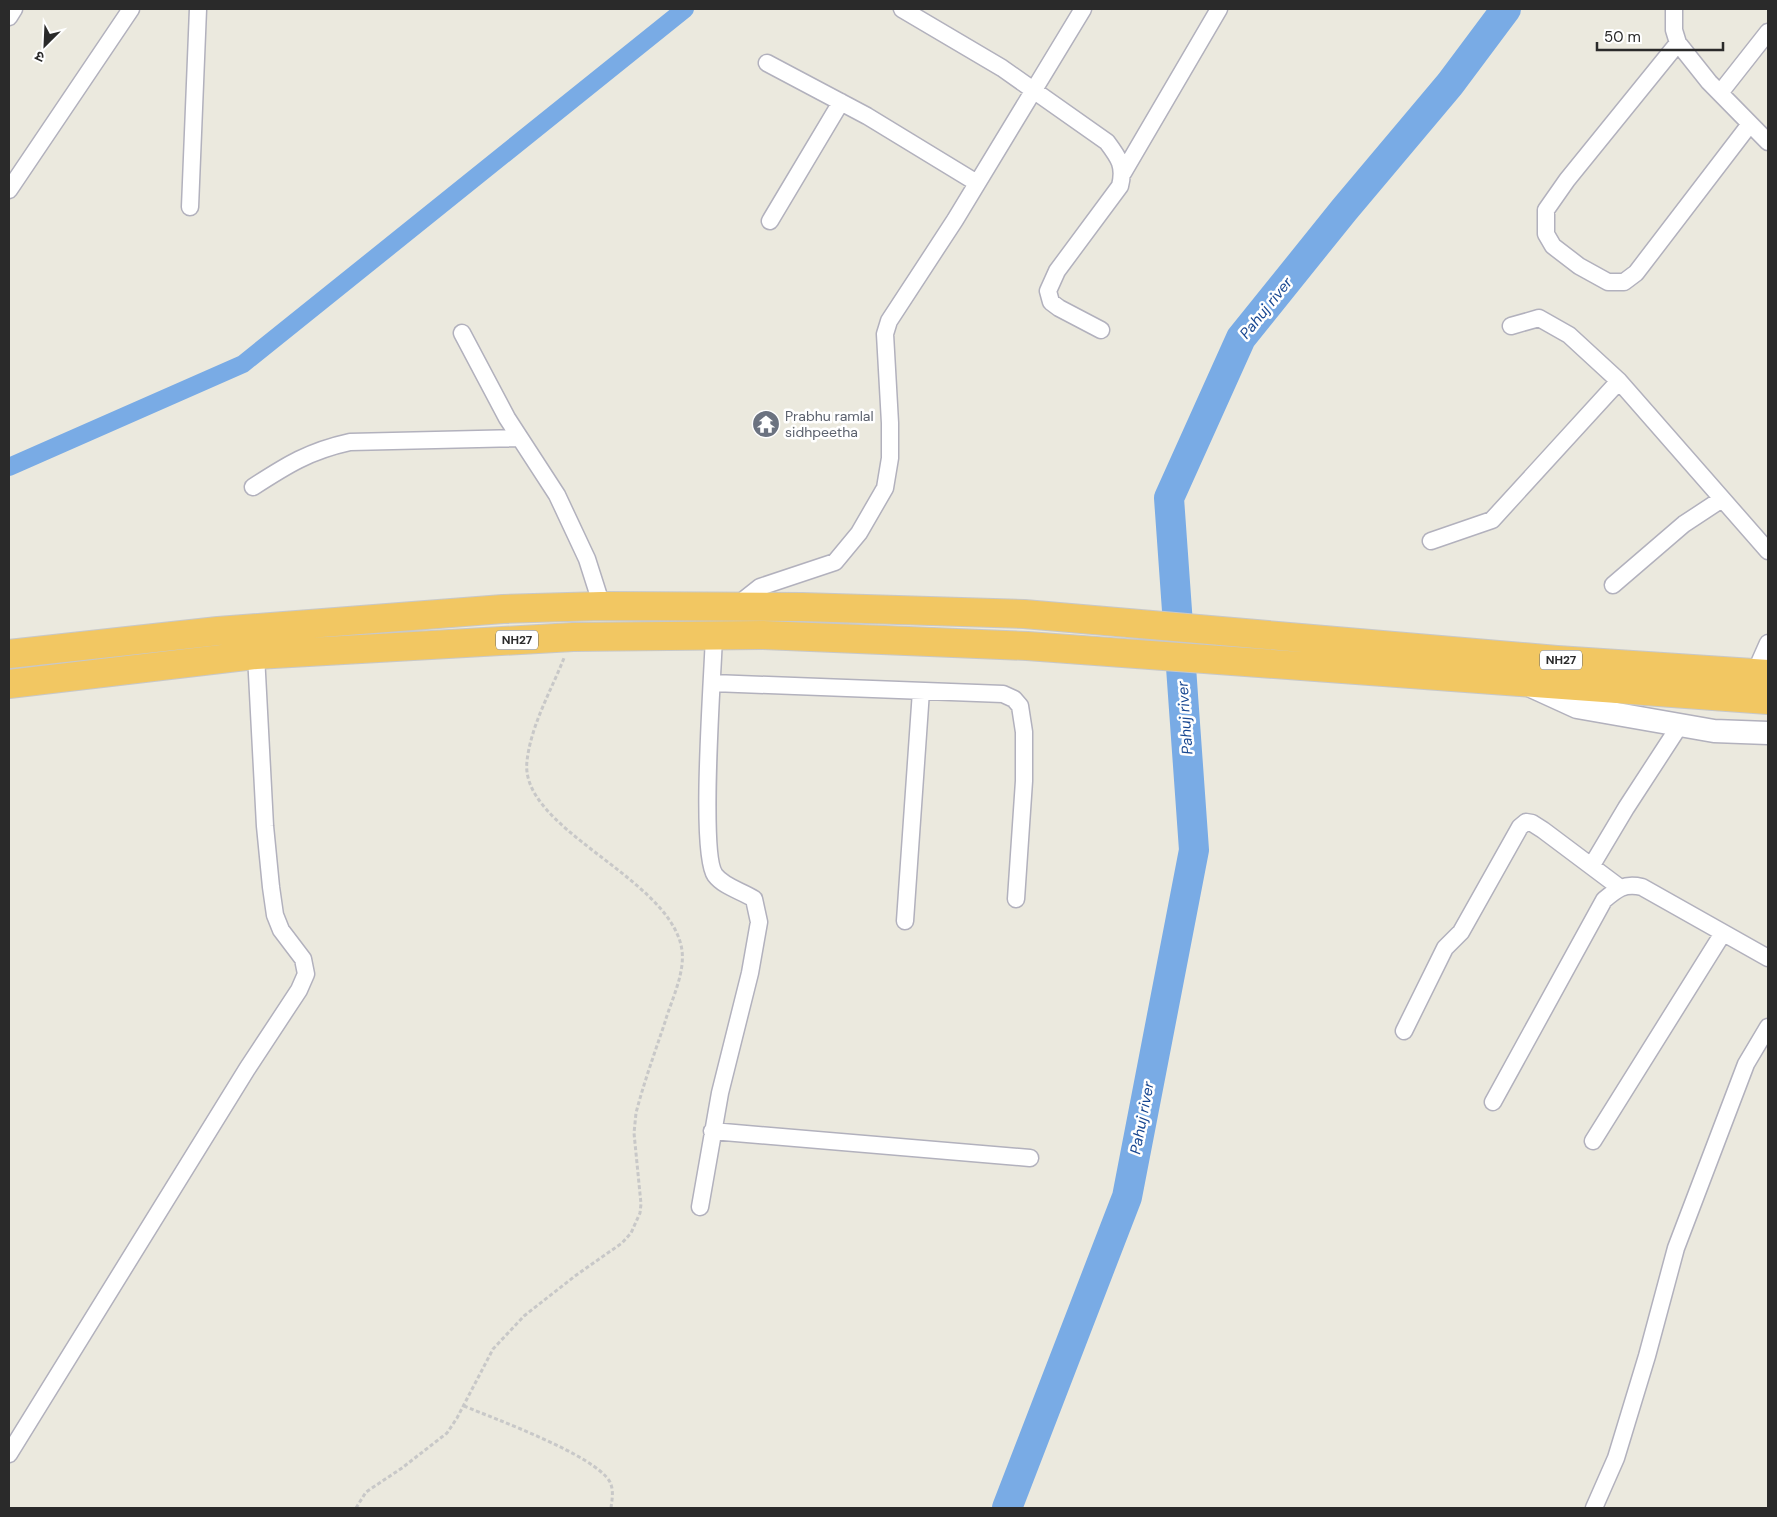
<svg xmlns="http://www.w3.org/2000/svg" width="1777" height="1517" viewBox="0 0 1777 1517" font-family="'DM Sans','Noto Sans Devanagari',sans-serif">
  <rect width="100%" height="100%" fill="#ebe9de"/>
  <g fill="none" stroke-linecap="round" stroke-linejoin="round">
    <path stroke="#79abe5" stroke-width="18" d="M 9,467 L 243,364 L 685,9"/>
    <path stroke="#79abe5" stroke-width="30" d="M 1007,1508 L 1127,1197 L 1194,850 L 1169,498 L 1241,338 L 1344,210 L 1450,84 L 1506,9"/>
    <g stroke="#b2b1bd" stroke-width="19">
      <path id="street" d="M 902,9 L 1002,68 L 1107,142 C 1119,158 1125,166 1120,186 L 1057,271 L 1048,291 L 1051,302 L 1059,308 L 1101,330
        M 1674,9 L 1674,30 L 1678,43 L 1709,82 L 1768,142
        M 9,17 L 14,9
        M 1678,43 L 1567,180 L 1546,210 L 1546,234 L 1553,246 L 1579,266 L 1608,282 L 1624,282 L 1636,273 L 1750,124
        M 767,63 L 867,116 L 977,183
        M 1720,93 L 1768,32
        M 1123,173 L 1219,9
        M 9,190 L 131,9
        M 190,207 L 198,9
        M 770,221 L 841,102
        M 1511,326 L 1539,318 L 1569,335 L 1619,381 L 1768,551
        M 462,333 L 507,418 L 557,495 L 587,559 L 602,606
        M 253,487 C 287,465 309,451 350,442 L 519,438
        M 1431,541 L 1492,520 L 1619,381
        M 1613,585 L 1684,524 L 1722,499
        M 736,606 L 760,587 L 835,562 L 859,533 L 885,488 L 890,458 L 890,423 L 885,334 L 889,321 L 955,220 L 1083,9
        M 1760,661 L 1768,643
        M 713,683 L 1003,694 L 1014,699 L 1020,706 L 1024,732 L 1024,781 L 1016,899
        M 1592,865 L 1626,808 L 1680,725
        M 905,921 L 921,691
        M 1404,1031 L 1445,948 L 1461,932 L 1520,827 L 1526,822 L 1532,823 L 1543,830 L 1619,887
        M 1493,1102 L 1604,900 C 1617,889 1624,883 1642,887 L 1768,958
        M 712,1131 L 1030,1158
        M 1593,1141 L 1723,933
        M 700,1207 L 720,1093 L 750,973 L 759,922 L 754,899 C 742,891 724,887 715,875 C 699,853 713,673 714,635
        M 9,1454 L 247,1069 L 299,990 L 306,974 L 303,959 L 281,930 L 275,915 L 271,887 L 265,826 L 256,655
        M 1594,1508 L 1616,1458 L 1647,1356 L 1676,1248 L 1746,1064 L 1768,1027"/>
    </g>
    <g stroke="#b2b1bd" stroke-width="25">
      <path id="secondary" d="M 1531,686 L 1577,707 L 1714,731 L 1768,733"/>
    </g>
    <g stroke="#c8c8c8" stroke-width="30">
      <path id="highway" d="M 9,654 L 218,631 L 503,609 L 602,606 L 802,607 L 1024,614 L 1557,660 L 1768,674
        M 9,684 L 256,655 L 573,637 L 763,635 L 1027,646 L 1768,700"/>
    </g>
    <path stroke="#c8c8c8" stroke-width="3" stroke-dasharray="4 2.5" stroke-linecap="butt" d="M 464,1406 C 495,1419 595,1455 610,1482 C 614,1491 612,1499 611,1508
      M 356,1508 L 366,1492 L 402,1468 L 447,1433 L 457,1418 L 493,1349 L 524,1316 L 575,1276 L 622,1243 L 631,1233 L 640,1213 L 641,1204 L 634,1133 L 636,1113 C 644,1082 655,1052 665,1022 C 672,998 687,970 681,945 C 664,875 519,828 527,761 C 531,725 551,691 564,658"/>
    <use href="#street" stroke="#fff" stroke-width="16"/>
    <use href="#secondary" stroke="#fff" stroke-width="22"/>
    <use href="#highway" stroke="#f2c762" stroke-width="28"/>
  </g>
  <defs>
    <g id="temple-disc" transform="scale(1.4375)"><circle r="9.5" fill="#6b7280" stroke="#fff"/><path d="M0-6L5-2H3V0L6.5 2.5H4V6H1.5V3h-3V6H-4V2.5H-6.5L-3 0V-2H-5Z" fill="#fff"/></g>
  </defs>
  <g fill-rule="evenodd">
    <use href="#temple-disc" x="766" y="424"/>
  </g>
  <g text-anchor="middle" stroke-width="5" stroke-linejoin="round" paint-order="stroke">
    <g fill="#fff" stroke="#6a6a6a" stroke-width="1">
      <rect x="496" y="630.5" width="42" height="19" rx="4"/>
      <rect x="1540" y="650.5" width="42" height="19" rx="4"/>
    </g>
    <g font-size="12" font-weight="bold" fill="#2a2a2a">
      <text x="517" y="644">NH27</text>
      <text x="1561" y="664">NH27</text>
    </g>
    <g font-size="14" fill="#5b616d" stroke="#fff" text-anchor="start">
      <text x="785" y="421">Prabhu ramlal<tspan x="785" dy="16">sidhpeetha</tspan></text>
    </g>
    <g font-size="15" font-style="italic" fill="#184791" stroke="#fff">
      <text transform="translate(1266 308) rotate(-51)" y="5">Pahuj river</text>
      <text transform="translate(1185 718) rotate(-94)" y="5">Pahuj river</text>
      <text transform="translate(1142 1118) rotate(-79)" y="5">Pahuj river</text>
    </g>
  </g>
  <rect width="1777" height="1517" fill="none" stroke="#2a2a2a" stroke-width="20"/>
  <g transform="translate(45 45) rotate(204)" stroke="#ffffff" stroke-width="4" paint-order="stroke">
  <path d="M0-4L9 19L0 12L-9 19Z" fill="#2a2a2a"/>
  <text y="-8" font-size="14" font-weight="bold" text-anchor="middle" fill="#2a2a2a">उ</text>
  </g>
  <path d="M1597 42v8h126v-8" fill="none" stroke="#2a2a2a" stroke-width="2.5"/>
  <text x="1604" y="42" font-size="15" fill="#2a2a2a" stroke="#ffffff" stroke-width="4" paint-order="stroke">50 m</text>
</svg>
